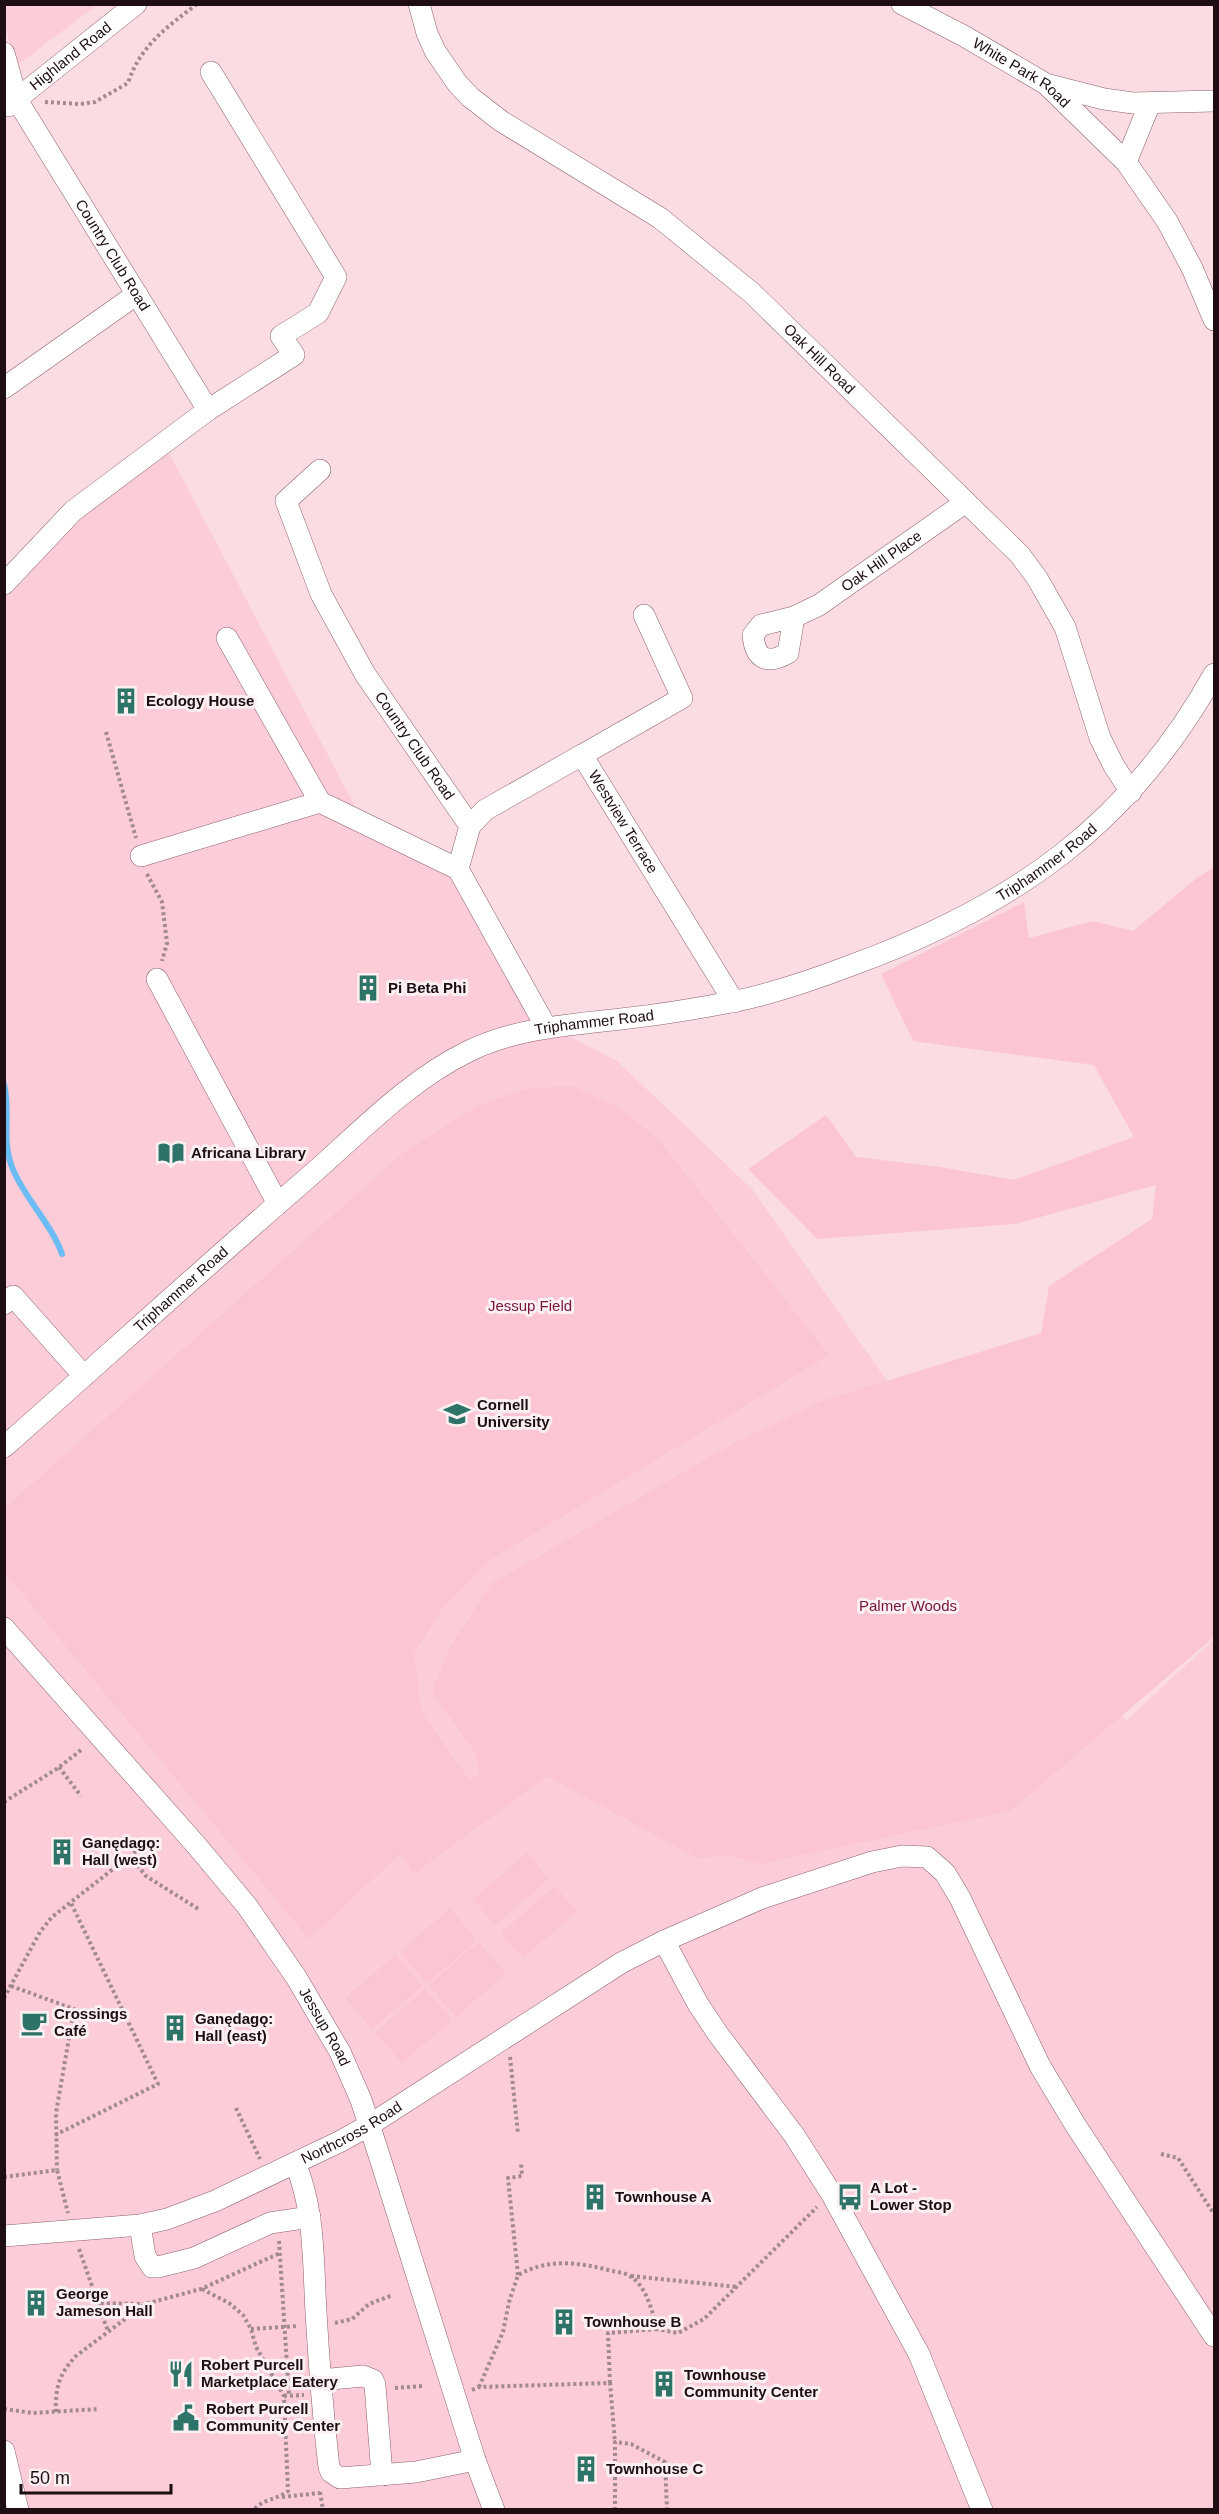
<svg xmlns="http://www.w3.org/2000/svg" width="1219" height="2514" viewBox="0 0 1219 2514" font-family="Arial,sans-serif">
  <rect width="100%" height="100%" fill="#fbdce3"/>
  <path fill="#fcccd8" d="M 5,5 L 97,5 L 16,66 L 5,26 Z
    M 165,445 L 363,822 L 460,871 L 553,1028 L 617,1061 L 752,1189 L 1126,1721 L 1214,1639 L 1214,2509 L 5,2509 L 4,588 L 80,510 Z"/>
  <path fill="#fbc5d3" d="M 1214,868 L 1214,1637 L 1010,1811 L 760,1864 L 728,1855 L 697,1858 L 547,1776 L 414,1874 L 401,1853 L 309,1939 L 5,1573 L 5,1508 L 404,1152 L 479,1105 L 526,1089 L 572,1086 L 619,1108 L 658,1139 L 829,1355 L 487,1562 L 441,1610 L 414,1654 L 422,1713 L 470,1781 L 480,1772 L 474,1751 L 432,1692 L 450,1647 L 491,1584 L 734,1443 L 822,1401 L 1041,1333 L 1049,1286 L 1152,1219 L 1156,1185 L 1015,1224 L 817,1239 L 748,1169 L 826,1115 L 856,1157 L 940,1167 L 1014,1180 L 1134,1137 L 1094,1065 L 913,1041 L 881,974 L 1024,902 L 1029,938 L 1093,921 L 1133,931 L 1198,877 Z
    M 527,1853 L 549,1879 L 495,1925 L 473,1900 Z
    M 555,1886 L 577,1912 L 523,1958 L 501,1933 Z
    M 450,1908 L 477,1940 L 427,1983 L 400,1952 Z
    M 479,1942 L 506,1974 L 456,2017 L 429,1985 Z
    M 395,1955 L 422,1986 L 372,2029 L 345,1998 Z
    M 425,1989 L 452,2020 L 402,2063 L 375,2032 Z"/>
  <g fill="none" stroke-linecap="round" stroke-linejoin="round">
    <path stroke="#6cbcf4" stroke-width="6" d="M 4,1084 C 11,1112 1,1139 12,1167 C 24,1198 51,1223 62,1254"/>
    <g stroke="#8d606c" stroke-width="22">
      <g id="minor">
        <path id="s1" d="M 419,4 L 427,33 L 435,51 L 457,83 L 470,97 L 501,121 L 660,218 L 752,293 L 1020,555 L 1037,578 L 1065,627 L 1100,738 L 1114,766 L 1131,792"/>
        <path id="s2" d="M 902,4 L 964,36 L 1046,84 L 1126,162 L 1167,221 L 1192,268 L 1214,320"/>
        <path id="s3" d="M 4,53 L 17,100 L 208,410"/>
        <path d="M 1049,85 L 1104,99 L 1133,103 L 1214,101"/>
        <path id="s4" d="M 8,106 L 136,4"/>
        <path d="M 1126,162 L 1150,103"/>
        <path d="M 4,388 L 137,294"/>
        <path id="s5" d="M 320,470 L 286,501 L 321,594 L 365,674 L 470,826 L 458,869 L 546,1027"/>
        <path d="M 4,584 L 73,511 L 208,410 L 294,355 L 281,336 L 318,313 L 336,277 L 211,72"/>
        <path id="s6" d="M 794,617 L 819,605 L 966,502"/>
        <path d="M 794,617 L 788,653 C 767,665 755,659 753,635 L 761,625 Z"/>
        <path d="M 227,638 L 320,802 L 458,869"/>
        <path d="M 582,755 L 682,698 L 644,615"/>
        <path id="s7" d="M 470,826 L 485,810 L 582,755 L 734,1002"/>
        <path d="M 141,856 L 320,802"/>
        <path d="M 157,979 L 278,1204"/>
        <path d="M 4,1304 L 13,1296 L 84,1376"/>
        <path id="s8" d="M 4,1447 C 107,1356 208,1264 311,1175 C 360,1132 409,1080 469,1051 C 516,1028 569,1025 621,1019 C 657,1015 695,1009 731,1002 C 772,994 813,980 852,965 C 1012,907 1130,825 1214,674"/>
        <path id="s9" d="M 4,1628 L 197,1846 L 247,1906 L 296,1977 L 340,2052 L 361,2100 L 379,2155 L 475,2460 L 494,2510"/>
        <path d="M 664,1941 L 698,2004 L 718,2034 L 794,2135 L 831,2193 L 919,2354 L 982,2510"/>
        <path d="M 295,2163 C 315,2210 313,2262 316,2312 C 319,2363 323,2415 329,2467 L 331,2472 L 340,2478 L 416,2472 L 475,2460"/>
        <path d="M 140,2225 L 145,2256 L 152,2267 L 158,2267 L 194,2258 L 270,2223 L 310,2217"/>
        <path id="s10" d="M 4,2236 L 140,2225 L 167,2219 L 215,2201 L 339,2142 L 368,2126 L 621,1963 L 664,1941 L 762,1898 L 872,1862 L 902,1856 L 927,1857 L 945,1873 L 960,1898 L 1040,2066 L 1076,2126 L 1214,2336"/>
        <path d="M 320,2380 L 363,2376 L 373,2380 L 375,2385 L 382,2475"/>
        <path d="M 4,2451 L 18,2510"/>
      </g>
    </g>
    <path stroke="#a38a90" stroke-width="4" stroke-dasharray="3 3" stroke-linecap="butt" d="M 45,102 L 80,104 L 95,102 L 128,83 C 140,46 167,27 197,4
      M 106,732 L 136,838
      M 147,874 L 162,902 L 167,943 L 162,961
      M 59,1767 L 81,1796
      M 4,1802 L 58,1768 L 81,1750
      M 130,1856 L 146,1876 L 200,1910
      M 11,1986 L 74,2009 L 56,2113 L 57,2170
      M 4,1998 L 40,1932 L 52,1917 L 145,1844
      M 510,2057 L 518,2134
      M 236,2108 L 260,2159
      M 55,2135 L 158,2084 L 70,1901
      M 1161,2154 L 1178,2158 L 1214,2214
      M 4,2177 L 57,2170 L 68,2213
      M 279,2241 L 289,2396
      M 79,2249 L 98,2303 L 144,2304
      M 518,2275 L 508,2178 L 522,2176 L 521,2163
      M 631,2276 L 738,2287
      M 202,2289 L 229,2303 L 243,2315 L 251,2329 L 256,2347 L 284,2396 L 288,2491 C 277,2500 262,2499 254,2510
      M 98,2304 L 108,2331
      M 335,2323 L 352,2319 L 369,2304 L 393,2295
      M 251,2329 L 298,2326
      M 610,2383 L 608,2333 L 657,2329
      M 479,2387 L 503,2332 L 509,2302 L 518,2275 C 549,2258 579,2262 612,2271 C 617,2272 626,2273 630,2276 C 647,2287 652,2311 657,2329 L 678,2333 L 704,2319 L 817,2207
      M 395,2388 L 422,2386
      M 472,2390 L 479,2387 L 610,2383 L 615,2442
      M 284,2396 L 304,2395
      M 4,2409 L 33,2413 L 99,2409
      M 56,2412 C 55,2388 59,2374 76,2356 L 145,2304 L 201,2289 L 280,2253
      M 320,2492 L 323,2510
      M 282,2497 L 320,2493
      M 383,2510 L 397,2510
      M 615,2510 L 615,2442 L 631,2444 L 665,2462 L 667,2510"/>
    <use href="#minor" stroke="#fff" stroke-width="21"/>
  </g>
  <defs>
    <g id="building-bare" transform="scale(2.07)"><path d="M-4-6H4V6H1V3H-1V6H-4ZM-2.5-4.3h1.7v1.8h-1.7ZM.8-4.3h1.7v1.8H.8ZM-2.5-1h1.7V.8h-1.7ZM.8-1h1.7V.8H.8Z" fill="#2d7368" stroke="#faeff1" stroke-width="2.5" paint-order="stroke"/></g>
    <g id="library-bare" transform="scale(2.07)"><path d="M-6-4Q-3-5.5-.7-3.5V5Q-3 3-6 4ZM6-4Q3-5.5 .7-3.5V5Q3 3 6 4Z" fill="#2d7368" stroke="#faeff1" stroke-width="2.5" paint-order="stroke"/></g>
    <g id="university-bare" transform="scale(2.07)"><path d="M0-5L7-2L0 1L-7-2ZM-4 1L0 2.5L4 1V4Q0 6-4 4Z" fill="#2d7368" stroke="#faeff1" stroke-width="2.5" paint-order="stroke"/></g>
    <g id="cafe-bare" transform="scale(2.07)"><path d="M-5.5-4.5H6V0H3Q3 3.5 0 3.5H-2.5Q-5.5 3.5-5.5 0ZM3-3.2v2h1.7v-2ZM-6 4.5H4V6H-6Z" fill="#2d7368" stroke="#faeff1" stroke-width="2.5" paint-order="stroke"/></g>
    <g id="bus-bare" transform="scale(2.07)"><path d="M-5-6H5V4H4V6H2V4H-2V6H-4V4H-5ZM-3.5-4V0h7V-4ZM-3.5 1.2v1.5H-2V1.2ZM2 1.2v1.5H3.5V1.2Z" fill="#2d7368" stroke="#faeff1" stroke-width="2.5" paint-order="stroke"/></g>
    <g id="restaurant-bare" transform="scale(2.07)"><path d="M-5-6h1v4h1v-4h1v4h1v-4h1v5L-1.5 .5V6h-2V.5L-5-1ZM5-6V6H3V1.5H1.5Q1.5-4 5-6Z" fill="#2d7368" stroke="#faeff1" stroke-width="2.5" paint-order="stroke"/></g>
    <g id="civic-bare" transform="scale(2.07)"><path d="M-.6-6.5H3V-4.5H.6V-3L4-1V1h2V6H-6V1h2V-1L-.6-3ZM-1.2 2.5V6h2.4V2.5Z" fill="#2d7368" stroke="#faeff1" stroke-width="2.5" paint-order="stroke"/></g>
  </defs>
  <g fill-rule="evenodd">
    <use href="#building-bare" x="126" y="701"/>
    <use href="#building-bare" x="368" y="988"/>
    <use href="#library-bare" x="171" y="1153"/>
    <use href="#university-bare" x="457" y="1414"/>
    <use href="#building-bare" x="62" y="1852"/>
    <use href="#cafe-bare" x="34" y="2023"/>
    <use href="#building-bare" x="175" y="2028"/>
    <use href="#building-bare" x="595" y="2197"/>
    <use href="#bus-bare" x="850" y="2197"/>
    <use href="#building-bare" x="36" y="2303"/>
    <use href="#building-bare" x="564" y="2322"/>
    <use href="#restaurant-bare" x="181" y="2374"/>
    <use href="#building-bare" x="664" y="2384"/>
    <use href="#civic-bare" x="186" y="2418"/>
    <use href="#building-bare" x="586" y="2469"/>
  </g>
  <g text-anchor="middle" stroke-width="6" stroke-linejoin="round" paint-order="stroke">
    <g font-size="15" fill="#1e0d12" stroke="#faeff1">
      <text dy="5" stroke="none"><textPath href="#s4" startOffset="80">Highland Road</textPath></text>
      <text dy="5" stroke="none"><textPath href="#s2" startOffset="138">White Park Road</textPath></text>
      <text dy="5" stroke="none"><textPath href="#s3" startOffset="231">Country Club Road</textPath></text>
      <text dy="5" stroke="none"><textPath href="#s1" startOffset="546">Oak Hill Road</textPath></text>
      <text dy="5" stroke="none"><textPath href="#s6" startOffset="104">Oak Hill Place</textPath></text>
      <text dy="5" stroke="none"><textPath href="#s5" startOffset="324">Country Club Road</textPath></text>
      <text dy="5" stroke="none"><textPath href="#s7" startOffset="212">Westview Terrace</textPath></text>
      <text dy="5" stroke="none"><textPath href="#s8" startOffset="1227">Triphammer Road</textPath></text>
      <text dy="5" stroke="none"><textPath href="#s8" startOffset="741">Triphammer Road</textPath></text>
      <text dy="5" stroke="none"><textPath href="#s8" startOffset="237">Triphammer Road</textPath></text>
      <text dy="5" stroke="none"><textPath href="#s9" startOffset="513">Jessup Road</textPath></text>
      <text dy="5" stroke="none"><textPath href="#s10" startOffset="368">Northcross Road</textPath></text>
    </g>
    <g font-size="15" font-weight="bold" fill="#1e0d12" stroke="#faeff1" text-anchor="start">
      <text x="146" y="706">Ecology House</text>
      <text x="388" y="993">Pi Beta Phi</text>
      <text x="191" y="1158">Africana Library</text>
      <text x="477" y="1410">Cornell<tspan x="477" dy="17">University</tspan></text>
      <text x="82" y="1848">Ganędagǫ:<tspan x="82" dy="17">Hall (west)</tspan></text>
      <text x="54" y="2019">Crossings<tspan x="54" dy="17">Café</tspan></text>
      <text x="195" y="2024">Ganędagǫ:<tspan x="195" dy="17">Hall (east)</tspan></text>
      <text x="870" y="2193">A Lot -<tspan x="870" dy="17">Lower Stop</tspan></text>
      <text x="615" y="2202">Townhouse A</text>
      <text x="56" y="2299">George<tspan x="56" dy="17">Jameson Hall</tspan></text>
      <text x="584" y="2327">Townhouse B</text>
      <text x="201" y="2370">Robert Purcell<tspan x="201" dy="17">Marketplace Eatery</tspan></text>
      <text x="684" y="2380">Townhouse<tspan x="684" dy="17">Community Center</tspan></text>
      <text x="206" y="2414">Robert Purcell<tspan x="206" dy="17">Community Center</tspan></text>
      <text x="606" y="2474">Townhouse C</text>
    </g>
    <g font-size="15" fill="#78143e" stroke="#faeff1">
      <text x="530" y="1311">Jessup Field</text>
      <text x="908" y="1611">Palmer Woods</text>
    </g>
  </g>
  <rect width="1219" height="2514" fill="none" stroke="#1e0d12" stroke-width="12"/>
  <path d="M21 2484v9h150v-9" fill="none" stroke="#1e0d12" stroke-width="3"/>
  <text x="30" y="2484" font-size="18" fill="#1e0d12" stroke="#faeff1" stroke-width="4.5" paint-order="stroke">50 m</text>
</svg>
